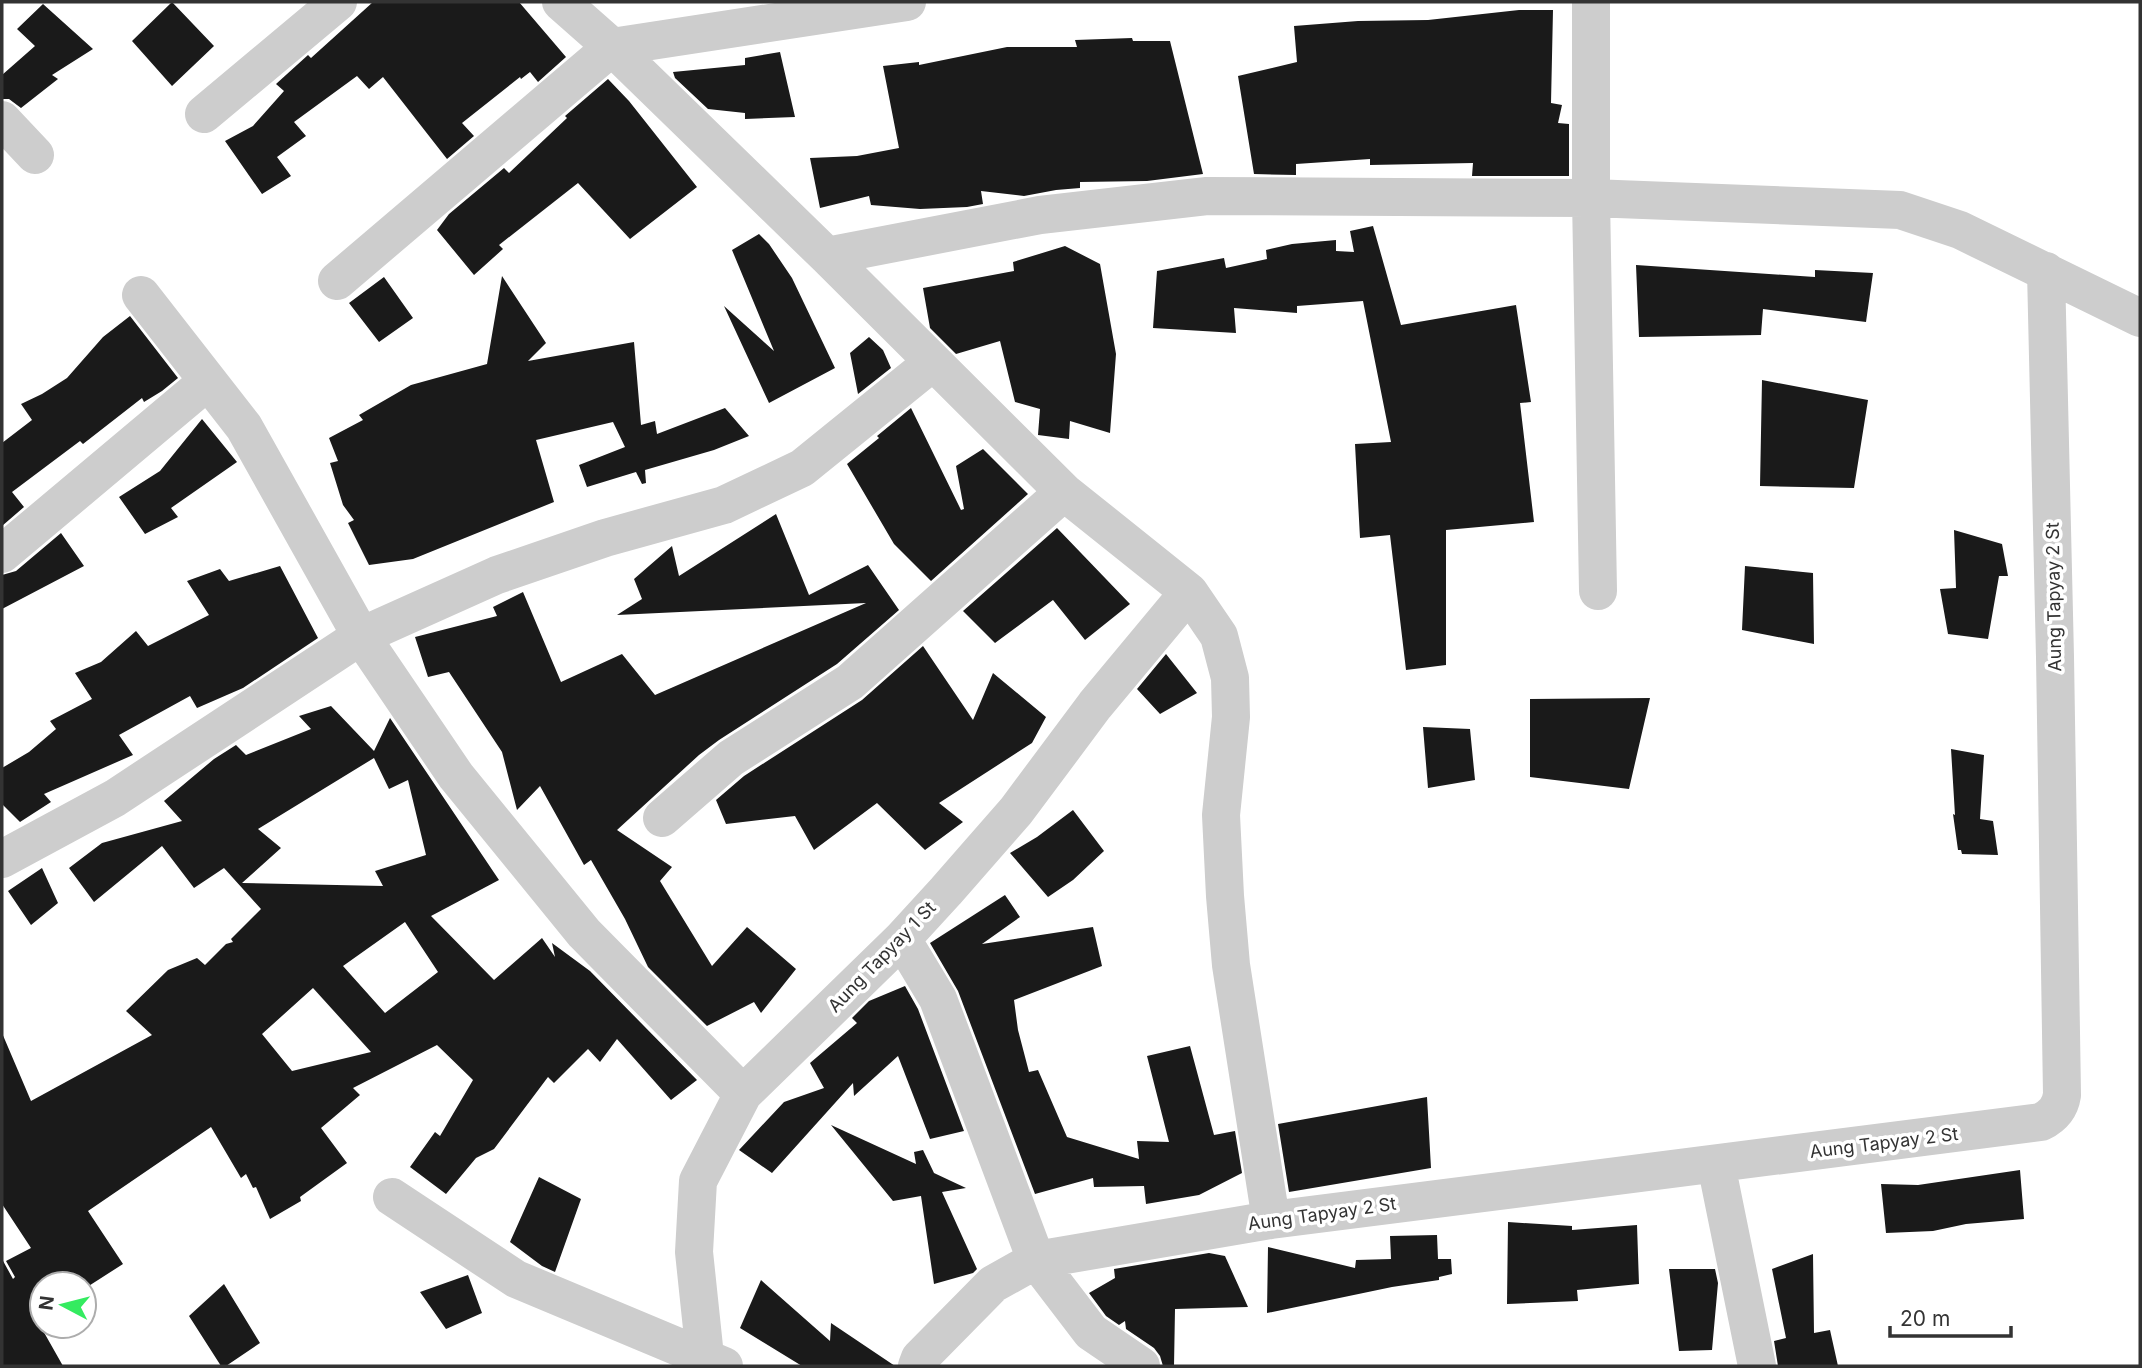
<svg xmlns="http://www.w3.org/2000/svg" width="2142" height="1368" viewBox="0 0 2142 1368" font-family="Inter,sans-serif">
  <rect width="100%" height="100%" fill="#fff"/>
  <path fill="#1a1a1a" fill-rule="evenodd" d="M 172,2 L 214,46 L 172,86 L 132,41 Z
    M 373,2 L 519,2 L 566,57 L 538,82 L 530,72 L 521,79 L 520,77 L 462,123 L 474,136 L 447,159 L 383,77 L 369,89 L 357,76 L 294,122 L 306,136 L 277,157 L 291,176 L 262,194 L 225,141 L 253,126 L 284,91 L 276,84 L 308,55 L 311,58 Z
    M 43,4 L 93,49 L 52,75 L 58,79 L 21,108 L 9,99 L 2,99 L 2,75 L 35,46 L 17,29 Z
    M 1519,10 L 1553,10 L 1551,103 L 1562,105 L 1558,123 L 1569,124 L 1569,176 L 1472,176 L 1473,163 L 1370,165 L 1370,159 L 1296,164 L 1296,175 L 1254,174 L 1238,76 L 1297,62 L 1294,26 L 1358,21 L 1428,20 Z
    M 1132,38 L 1133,41 L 1170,41 L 1203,174 L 1147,181 L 1080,182 L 1080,188 L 1056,190 L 1024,196 L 981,191 L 983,204 L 967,207 L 920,209 L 871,205 L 869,196 L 820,208 L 810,158 L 857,156 L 899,148 L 883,66 L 919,62 L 919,65 L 1007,47 L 1077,47 L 1075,40 Z
    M 780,52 L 795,117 L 745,119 L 745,113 L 708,109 L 675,78 L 673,72 L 745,65 L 745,58 Z
    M 608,79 L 629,101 L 697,187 L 630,239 L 578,183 L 499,245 L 503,249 L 474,275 L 437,230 L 449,214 L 504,168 L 509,173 L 567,118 L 565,116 Z
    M 1373,226 L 1401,325 L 1516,305 L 1531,402 L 1520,403 L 1534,522 L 1446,530 L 1446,665 L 1406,670 L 1390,535 L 1360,538 L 1355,444 L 1391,442 L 1363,301 L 1297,306 L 1297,313 L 1234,308 L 1236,333 L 1153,328 L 1157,271 L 1224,258 L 1226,268 L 1267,259 L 1266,250 L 1292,244 L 1336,240 L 1336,251 L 1354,252 L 1350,231 Z
    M 759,234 L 769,244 L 792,278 L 835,368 L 769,403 L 724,306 L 774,351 L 732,250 Z
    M 1065,246 L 1100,264 L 1116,354 L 1110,433 L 1070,421 L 1069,439 L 1038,435 L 1040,409 L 1015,402 L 1000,341 L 956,354 L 930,328 L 923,288 L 1014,271 L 1013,262 Z
    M 1636,265 L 1815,277 L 1815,270 L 1873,273 L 1866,322 L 1763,309 L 1761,335 L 1639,337 Z
    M 502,276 L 546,343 L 528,361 L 634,342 L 641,425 L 655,421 L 657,434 L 725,408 L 749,436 L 714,450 L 645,470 L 646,483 L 642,484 L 636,472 L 587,487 L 579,465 L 625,447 L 613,422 L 536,440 L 554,502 L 413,559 L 369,565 L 348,523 L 354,520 L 343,505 L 330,463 L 338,461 L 329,438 L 363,420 L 359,415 L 411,385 L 487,364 Z
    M 384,277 L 413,318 L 379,342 L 349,303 Z
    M 130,316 L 178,378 L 162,391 L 144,402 L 142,398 L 83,444 L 80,441 L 12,492 L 24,507 L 2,526 L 2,443 L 32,420 L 21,404 L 42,394 L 67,378 L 103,337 Z
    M 869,337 L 883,350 L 891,368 L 858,394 L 850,353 Z
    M 1762,380 L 1868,400 L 1854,488 L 1760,486 Z
    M 911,408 L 961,510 L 964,509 L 956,466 L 983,449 L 1028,494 L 931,581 L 894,544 L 847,464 L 879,438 L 877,436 Z
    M 202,419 L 237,462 L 171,508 L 178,517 L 145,534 L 119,497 L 160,471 Z
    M 776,514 L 809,595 L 868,565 L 899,610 L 837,664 L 719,740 L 699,755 L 617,830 L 672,867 L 660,881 L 712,966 L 747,927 L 796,969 L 761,1013 L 754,1002 L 707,1026 L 648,967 L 625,919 L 591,860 L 584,865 L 540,786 L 517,810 L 502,752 L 449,672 L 428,677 L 415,637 L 497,616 L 493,607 L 523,592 L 561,682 L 622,654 L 655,695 L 866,603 L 617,615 L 642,599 L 634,579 L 672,546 L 679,576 Z
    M 1057,528 L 1130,604 L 1085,640 L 1053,600 L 995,643 L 963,611 Z
    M 1954,530 L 2002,544 L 2008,576 L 1999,576 L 1988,639 L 1948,634 L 1940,589 L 1956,588 Z
    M 61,533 L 84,566 L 2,609 L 2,575 L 16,571 Z
    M 280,566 L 318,638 L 243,688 L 197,708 L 190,696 L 119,735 L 133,755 L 44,794 L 51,802 L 20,822 L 2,804 L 2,768 L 29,752 L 56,729 L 50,721 L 92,699 L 75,673 L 101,662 L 136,631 L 148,646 L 209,615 L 187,581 L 220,569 L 229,581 Z
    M 1745,566 L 1813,573 L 1814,644 L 1742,630 Z
    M 923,646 L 973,720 L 993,673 L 1046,717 L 1032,743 L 939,803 L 963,822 L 925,850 L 877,803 L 814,850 L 795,816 L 726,824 L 716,800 L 744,776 L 862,700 Z
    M 1166,654 L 1197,693 L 1160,714 L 1137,689 Z
    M 1650,698 L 1629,789 L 1530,777 L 1530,699 Z
    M 331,706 L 374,751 L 390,718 L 499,880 L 431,916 L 494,980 L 542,938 L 555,957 L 552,943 L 590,971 L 697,1080 L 671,1100 L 617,1039 L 600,1062 L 588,1049 L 554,1083 L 548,1077 L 494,1149 L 476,1158 L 446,1194 L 410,1167 L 435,1132 L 440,1136 L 473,1080 L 437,1045 L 353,1088 L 360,1095 L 321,1128 L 347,1163 L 300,1197 L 301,1201 L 270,1219 L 256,1187 L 253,1188 L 246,1174 L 241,1178 L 211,1127 L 88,1211 L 123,1264 L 84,1289 L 84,1284 L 42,1284 L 42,1317 L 37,1320 L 63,1366 L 2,1366 L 2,1259 L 13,1279 L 15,1277 L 6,1261 L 31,1248 L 2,1204 L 2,1033 L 31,1101 L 152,1035 L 126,1011 L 168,970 L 197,958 L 205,965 L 226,944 L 233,942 L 231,939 L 261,909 L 224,868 L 194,888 L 162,846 L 94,902 L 69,868 L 102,843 L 182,821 L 164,801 L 214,759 L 236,745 L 246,755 L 311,729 L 299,716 ZM 374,758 L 389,789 L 408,780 L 426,855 L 375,871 L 383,886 L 242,883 L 281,848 L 258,829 ZM 405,922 L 438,972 L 385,1013 L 343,966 ZM 313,988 L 371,1052 L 292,1071 L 262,1034 Z
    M 1423,727 L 1470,729 L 1475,780 L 1428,788 Z
    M 1951,749 L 1984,755 L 1980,819 L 1993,821 L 1998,855 L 1962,854 L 1961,850 L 1958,850 L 1953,814 L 1955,815 Z
    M 1073,810 L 1104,851 L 1073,880 L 1048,897 L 1010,853 L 1037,837 Z
    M 42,868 L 58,903 L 31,925 L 8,891 Z
    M 1005,895 L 1020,917 L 982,944 L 1093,927 L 1102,966 L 1014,1000 L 1018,1030 L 1029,1072 L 1038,1070 L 1067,1137 L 1139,1159 L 1137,1141 L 1169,1142 L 1147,1056 L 1190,1046 L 1214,1135 L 1235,1131 L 1242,1173 L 1199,1195 L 1146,1204 L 1144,1186 L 1094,1187 L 1093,1178 L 1035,1194 L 958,991 L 930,943 Z
    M 905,986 L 918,1009 L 964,1131 L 930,1139 L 898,1056 L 854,1096 L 853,1083 L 772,1173 L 739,1150 L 784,1102 L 824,1088 L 810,1063 L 857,1023 L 852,1018 L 869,1001 Z
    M 1427,1097 L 1431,1168 L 1289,1192 L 1278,1124 Z
    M 831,1125 L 916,1164 L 914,1152 L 923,1150 L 934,1173 L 966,1188 L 942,1192 L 977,1269 L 973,1273 L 934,1284 L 921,1196 L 893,1201 Z
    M 2020,1170 L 2024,1219 L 1966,1224 L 1933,1231 L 1886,1233 L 1881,1184 L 1918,1185 Z
    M 539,1177 L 581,1199 L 555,1272 L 542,1266 L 510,1242 Z
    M 1508,1222 L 1572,1226 L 1572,1230 L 1637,1225 L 1639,1284 L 1577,1290 L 1578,1301 L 1507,1304 Z
    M 1437,1235 L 1438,1259 L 1451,1259 L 1452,1274 L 1439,1277 L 1439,1280 L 1392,1287 L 1267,1313 L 1268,1247 L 1355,1268 L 1356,1260 L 1391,1259 L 1390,1236 Z
    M 1209,1253 L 1225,1256 L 1248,1307 L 1175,1309 L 1174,1366 L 1163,1366 L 1160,1356 L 1154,1348 L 1126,1329 L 1125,1321 L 1119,1325 L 1106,1316 L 1089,1293 L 1115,1278 L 1114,1269 Z
    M 1813,1254 L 1814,1333 L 1830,1330 L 1838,1366 L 1778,1366 L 1774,1341 L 1786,1338 L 1772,1269 Z
    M 1669,1269 L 1715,1269 L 1718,1283 L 1712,1350 L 1679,1351 Z
    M 468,1275 L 482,1313 L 446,1329 L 420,1292 Z
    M 761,1280 L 830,1341 L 831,1323 L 895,1366 L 802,1366 L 740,1328 Z
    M 224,1284 L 260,1343 L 226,1366 L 221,1366 L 189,1316 Z"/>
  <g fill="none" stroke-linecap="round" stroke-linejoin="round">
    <path stroke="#cdcdcd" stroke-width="38" d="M 561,2 L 612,47 L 827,256 L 1064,492 L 1189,592 L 1219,636 L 1230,678 L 1231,717 L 1221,815 L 1225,896 L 1231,965 L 1271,1220
      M 1591,2 L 1591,198 L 1598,591
      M 204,114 L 338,2
      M 2,120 L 35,155
      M 827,256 L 1040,215 L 1207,196 L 1591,198 L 1900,210 L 1960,230 L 2140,318
      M 337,281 L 612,47 L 907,2
      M 141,295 L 244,427 L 361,636 L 456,776 L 584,933 L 743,1094
      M 2,554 L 208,381
      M 662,818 L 731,758 L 850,682 L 1064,492
      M 2,859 L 115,798 L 361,636 L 497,575 L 605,538 L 724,505 L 802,468 L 933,362
      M 902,939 L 938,999 L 1036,1260 L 1091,1332 L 1141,1366
      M 1716,1164 L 1757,1366
      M 392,1197 L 516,1279 L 724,1366
      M 706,1366 L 694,1252 L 698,1181 L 743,1094 L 902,939 L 946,891 L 1016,811 L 1095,705 L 1189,592
      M 917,1366 L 920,1358 L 993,1284 L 1036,1260 L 1271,1220 L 2041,1122 C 2053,1116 2060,1108 2062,1095 L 2055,657 L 2046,271"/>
  </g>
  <g text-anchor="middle" stroke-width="7" stroke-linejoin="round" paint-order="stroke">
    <g font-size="18" fill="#333" stroke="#fff">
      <text transform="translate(2054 597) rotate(-91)" y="6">Aung Tapyay 2 St</text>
      <text transform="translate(882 957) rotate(-46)" y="6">Aung Tapyay 1 St</text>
      <text transform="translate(1884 1143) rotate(-7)" y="6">Aung Tapyay 2 St</text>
      <text transform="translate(1322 1214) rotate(-8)" y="6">Aung Tapyay 2 St</text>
    </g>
  </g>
  <rect width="2142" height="1368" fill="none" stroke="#333333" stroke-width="7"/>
  <g transform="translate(63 1305) rotate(277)"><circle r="33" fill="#ffffff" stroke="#adadad" stroke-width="2"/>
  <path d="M0-5L12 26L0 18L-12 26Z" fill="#34eb60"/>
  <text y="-10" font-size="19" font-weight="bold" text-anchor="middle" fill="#333333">N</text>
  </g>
  <path d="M1890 1326v10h121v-10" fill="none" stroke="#333333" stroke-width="3.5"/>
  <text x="1900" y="1326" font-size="21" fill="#333333" stroke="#ffffff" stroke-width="5" paint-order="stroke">20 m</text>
</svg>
